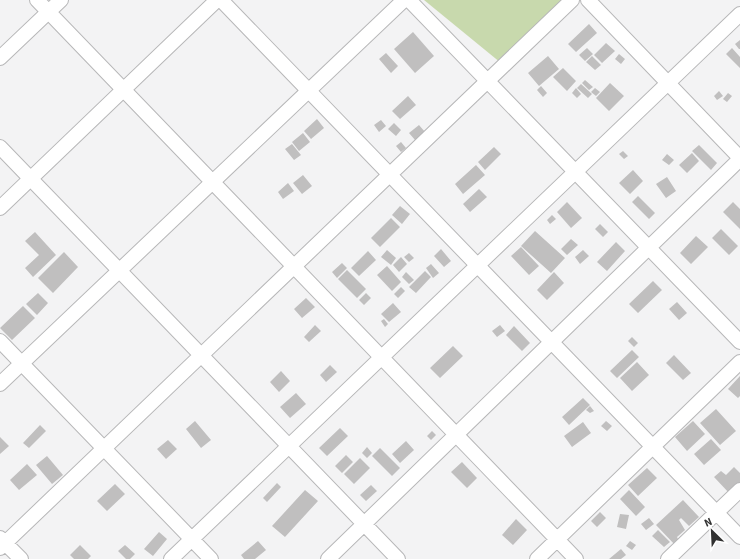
<svg xmlns="http://www.w3.org/2000/svg" width="740" height="559" viewBox="0 0 740 559" font-family="'Source Sans 3',sans-serif">
  <rect width="100%" height="100%" fill="#f3f3f4"/>
  <path fill="#c8d9ad" d="M 424,0 L 566,0 L 501,63 Z"/>
  <path fill="#c0bfbf" d="M 589,24 L 597,33 L 576,52 L 568,44 Z
    M 413,32 L 434,56 L 415,73 L 394,49 Z
    M 740,40 L 740,49 L 739,49 L 735,44 Z
    M 606,43 L 615,51 L 602,63 L 594,55 Z
    M 587,48 L 593,54 L 585,61 L 579,55 Z
    M 732,48 L 740,57 L 740,68 L 726,54 Z
    M 386,53 L 398,66 L 391,73 L 379,59 Z
    M 619,54 L 625,59 L 621,64 L 615,59 Z
    M 548,56 L 559,69 L 539,86 L 528,73 Z
    M 592,56 L 601,65 L 595,70 L 586,62 Z
    M 563,68 L 576,81 L 567,91 L 553,77 Z
    M 585,80 L 593,87 L 589,90 L 582,83 Z
    M 610,83 L 624,96 L 609,111 L 596,98 Z
    M 581,84 L 592,94 L 588,98 L 577,88 Z
    M 541,86 L 547,93 L 543,97 L 537,90 Z
    M 576,88 L 581,94 L 577,98 L 572,93 Z
    M 595,88 L 600,92 L 596,96 L 591,92 Z
    M 719,91 L 723,96 L 717,100 L 714,96 Z
    M 728,93 L 732,96 L 727,102 L 723,99 Z
    M 408,96 L 416,105 L 400,119 L 392,111 Z
    M 317,119 L 324,128 L 311,139 L 304,131 Z
    M 381,120 L 386,126 L 379,132 L 374,125 Z
    M 394,123 L 401,130 L 396,136 L 388,129 Z
    M 419,125 L 425,132 L 415,140 L 409,133 Z
    M 303,133 L 310,142 L 299,151 L 292,142 Z
    M 401,142 L 406,148 L 401,152 L 396,146 Z
    M 292,144 L 301,155 L 294,160 L 285,149 Z
    M 699,145 L 717,163 L 711,170 L 692,151 Z
    M 494,147 L 501,154 L 485,170 L 478,162 Z
    M 623,151 L 628,156 L 624,159 L 619,154 Z
    M 692,153 L 699,161 L 687,173 L 679,165 Z
    M 667,154 L 674,160 L 669,165 L 662,160 Z
    M 476,165 L 485,175 L 463,194 L 455,184 Z
    M 633,170 L 643,181 L 630,194 L 619,183 Z
    M 303,175 L 312,186 L 302,194 L 293,183 Z
    M 667,177 L 676,191 L 666,198 L 656,184 Z
    M 288,183 L 294,191 L 283,199 L 278,192 Z
    M 479,189 L 487,197 L 470,212 L 463,204 Z
    M 638,196 L 655,213 L 649,219 L 632,202 Z
    M 567,202 L 582,218 L 571,228 L 557,212 Z
    M 733,202 L 740,209 L 740,229 L 723,212 Z
    M 400,206 L 410,214 L 402,224 L 392,215 Z
    M 552,215 L 556,219 L 550,224 L 547,220 Z
    M 391,218 L 400,227 L 380,247 L 371,238 Z
    M 600,224 L 608,232 L 603,237 L 595,229 Z
    M 721,229 L 738,246 L 729,255 L 712,238 Z
    M 535,231 L 565,258 L 551,273 L 521,246 Z
    M 35,232 L 56,255 L 33,277 L 25,268 L 39,255 L 25,241 Z
    M 696,236 L 708,247 L 691,264 L 680,253 Z
    M 571,239 L 578,245 L 567,255 L 561,249 Z
    M 616,242 L 625,251 L 607,271 L 597,262 Z
    M 521,247 L 539,266 L 529,275 L 511,256 Z
    M 441,249 L 451,261 L 444,267 L 434,256 Z
    M 387,250 L 396,258 L 391,265 L 381,257 Z
    M 583,250 L 589,256 L 580,264 L 575,257 Z
    M 368,251 L 376,260 L 359,276 L 351,268 Z
    M 64,252 L 78,267 L 53,293 L 38,278 Z
    M 409,253 L 414,258 L 409,262 L 404,257 Z
    M 401,257 L 407,264 L 399,272 L 393,265 Z
    M 342,263 L 347,268 L 337,278 L 332,272 Z
    M 431,264 L 439,273 L 433,278 L 426,268 Z
    M 387,266 L 401,282 L 392,291 L 377,275 Z
    M 347,270 L 366,289 L 357,298 L 338,279 Z
    M 425,271 L 431,277 L 416,293 L 409,287 Z
    M 406,272 L 414,280 L 409,284 L 402,277 Z
    M 554,272 L 564,283 L 547,300 L 537,290 Z
    M 653,281 L 662,290 L 638,313 L 629,304 Z
    M 401,287 L 405,291 L 398,298 L 394,294 Z
    M 38,293 L 48,303 L 37,315 L 26,304 Z
    M 366,293 L 371,298 L 364,305 L 359,300 Z
    M 306,298 L 315,307 L 302,318 L 294,309 Z
    M 677,302 L 687,313 L 679,320 L 669,309 Z
    M 393,303 L 401,312 L 389,322 L 381,314 Z
    M 23,306 L 35,318 L 12,340 L 0,328 Z
    M 384,319 L 388,324 L 385,327 L 381,321 Z
    M 315,325 L 321,331 L 309,342 L 304,337 Z
    M 500,325 L 505,331 L 497,337 L 492,331 Z
    M 514,326 L 530,343 L 522,351 L 506,335 Z
    M 632,337 L 638,343 L 634,347 L 628,341 Z
    M 453,346 L 463,356 L 440,378 L 430,368 Z
    M 632,350 L 639,357 L 617,378 L 610,371 Z
    M 674,355 L 691,373 L 683,380 L 666,363 Z
    M 637,362 L 649,375 L 632,391 L 620,378 Z
    M 330,365 L 337,372 L 326,382 L 320,375 Z
    M 281,371 L 290,381 L 279,392 L 270,382 Z
    M 740,376 L 740,396 L 738,398 L 728,389 Z
    M 296,393 L 306,404 L 290,418 L 280,407 Z
    M 583,398 L 590,405 L 569,425 L 562,417 Z
    M 590,406 L 594,411 L 590,413 L 586,410 Z
    M 716,409 L 736,431 L 720,445 L 700,423 Z
    M 195,421 L 211,440 L 201,448 L 186,429 Z
    M 606,421 L 612,426 L 607,431 L 601,426 Z
    M 693,421 L 705,434 L 687,451 L 675,437 Z
    M 583,422 L 591,433 L 572,447 L 564,436 Z
    M 40,425 L 46,431 L 29,448 L 23,443 Z
    M 340,428 L 348,436 L 327,456 L 319,448 Z
    M 432,431 L 436,435 L 431,440 L 427,436 Z
    M 0,437 L 9,446 L 0,454 Z
    M 711,439 L 721,450 L 704,465 L 694,454 Z
    M 168,440 L 177,449 L 166,459 L 157,449 Z
    M 406,441 L 414,450 L 400,463 L 392,454 Z
    M 367,447 L 372,453 L 367,458 L 362,453 Z
    M 380,448 L 400,468 L 392,476 L 372,456 Z
    M 346,455 L 353,462 L 342,473 L 335,466 Z
    M 47,456 L 63,475 L 52,484 L 36,465 Z
    M 360,458 L 370,468 L 354,484 L 344,474 Z
    M 462,462 L 477,478 L 467,488 L 451,472 Z
    M 27,464 L 37,475 L 19,490 L 10,480 Z
    M 734,467 L 740,473 L 740,484 L 730,494 L 714,477 L 721,471 L 726,475 Z
    M 647,468 L 657,478 L 638,496 L 628,485 Z
    M 277,483 L 281,487 L 267,502 L 263,498 Z
    M 115,484 L 125,494 L 107,511 L 97,501 Z
    M 371,485 L 377,491 L 366,501 L 360,495 Z
    M 305,490 L 318,501 L 285,537 L 272,526 Z
    M 629,490 L 645,507 L 636,516 L 620,499 Z
    M 683,500 L 699,517 L 689,526 L 681,518 L 679,520 L 685,530 L 677,537 L 678,539 L 681,536 L 684,539 L 676,546 L 656,525 Z
    M 600,512 L 606,518 L 597,527 L 591,521 Z
    M 620,514 L 629,515 L 626,529 L 617,527 Z
    M 649,518 L 654,524 L 646,530 L 641,524 Z
    M 516,519 L 527,530 L 513,545 L 502,535 Z
    M 658,530 L 670,542 L 664,547 L 652,536 Z
    M 159,532 L 167,539 L 153,556 L 144,549 Z
    M 258,541 L 266,550 L 255,559 L 244,559 L 241,555 Z
    M 630,541 L 636,545 L 632,550 L 626,546 Z
    M 80,545 L 91,556 L 88,559 L 74,559 L 70,555 Z
    M 125,545 L 135,554 L 130,559 L 126,559 L 118,551 Z
    M 621,549 L 626,555 L 621,559 L 609,559 Z"/>
  <g fill="none" stroke-linecap="round" stroke-linejoin="round">
    <g stroke="#b7b7b8" stroke-width="16">
      <path id="street" d="M 37,0 L 576,559
        M 221,0 L 740,537
        M 409,0 L 740,342
        M 588,0 L 740,158
        M 0,58 L 61,0
        M 0,147 L 398,559
        M 0,208 L 217,0
        M 0,341 L 211,559
        M 0,384 L 404,0
        M 0,538 L 21,559
        M 0,548 L 572,0
        M 171,559 L 740,14
        M 328,559 L 740,159
        M 537,559 L 740,362
        M 668,559 L 740,490"/>
    </g>
    <use href="#street" stroke="#fff" stroke-width="14"/>
  </g>
  <g transform="translate(712 531) rotate(336)" stroke="#ffffff" stroke-width="3" paint-order="stroke">
  <path d="M0-3L7 15L0 10L-7 15Z" fill="#313131"/>
  <text y="-6" font-size="11" font-weight="bold" text-anchor="middle" fill="#313131">N</text>
  </g>
</svg>
